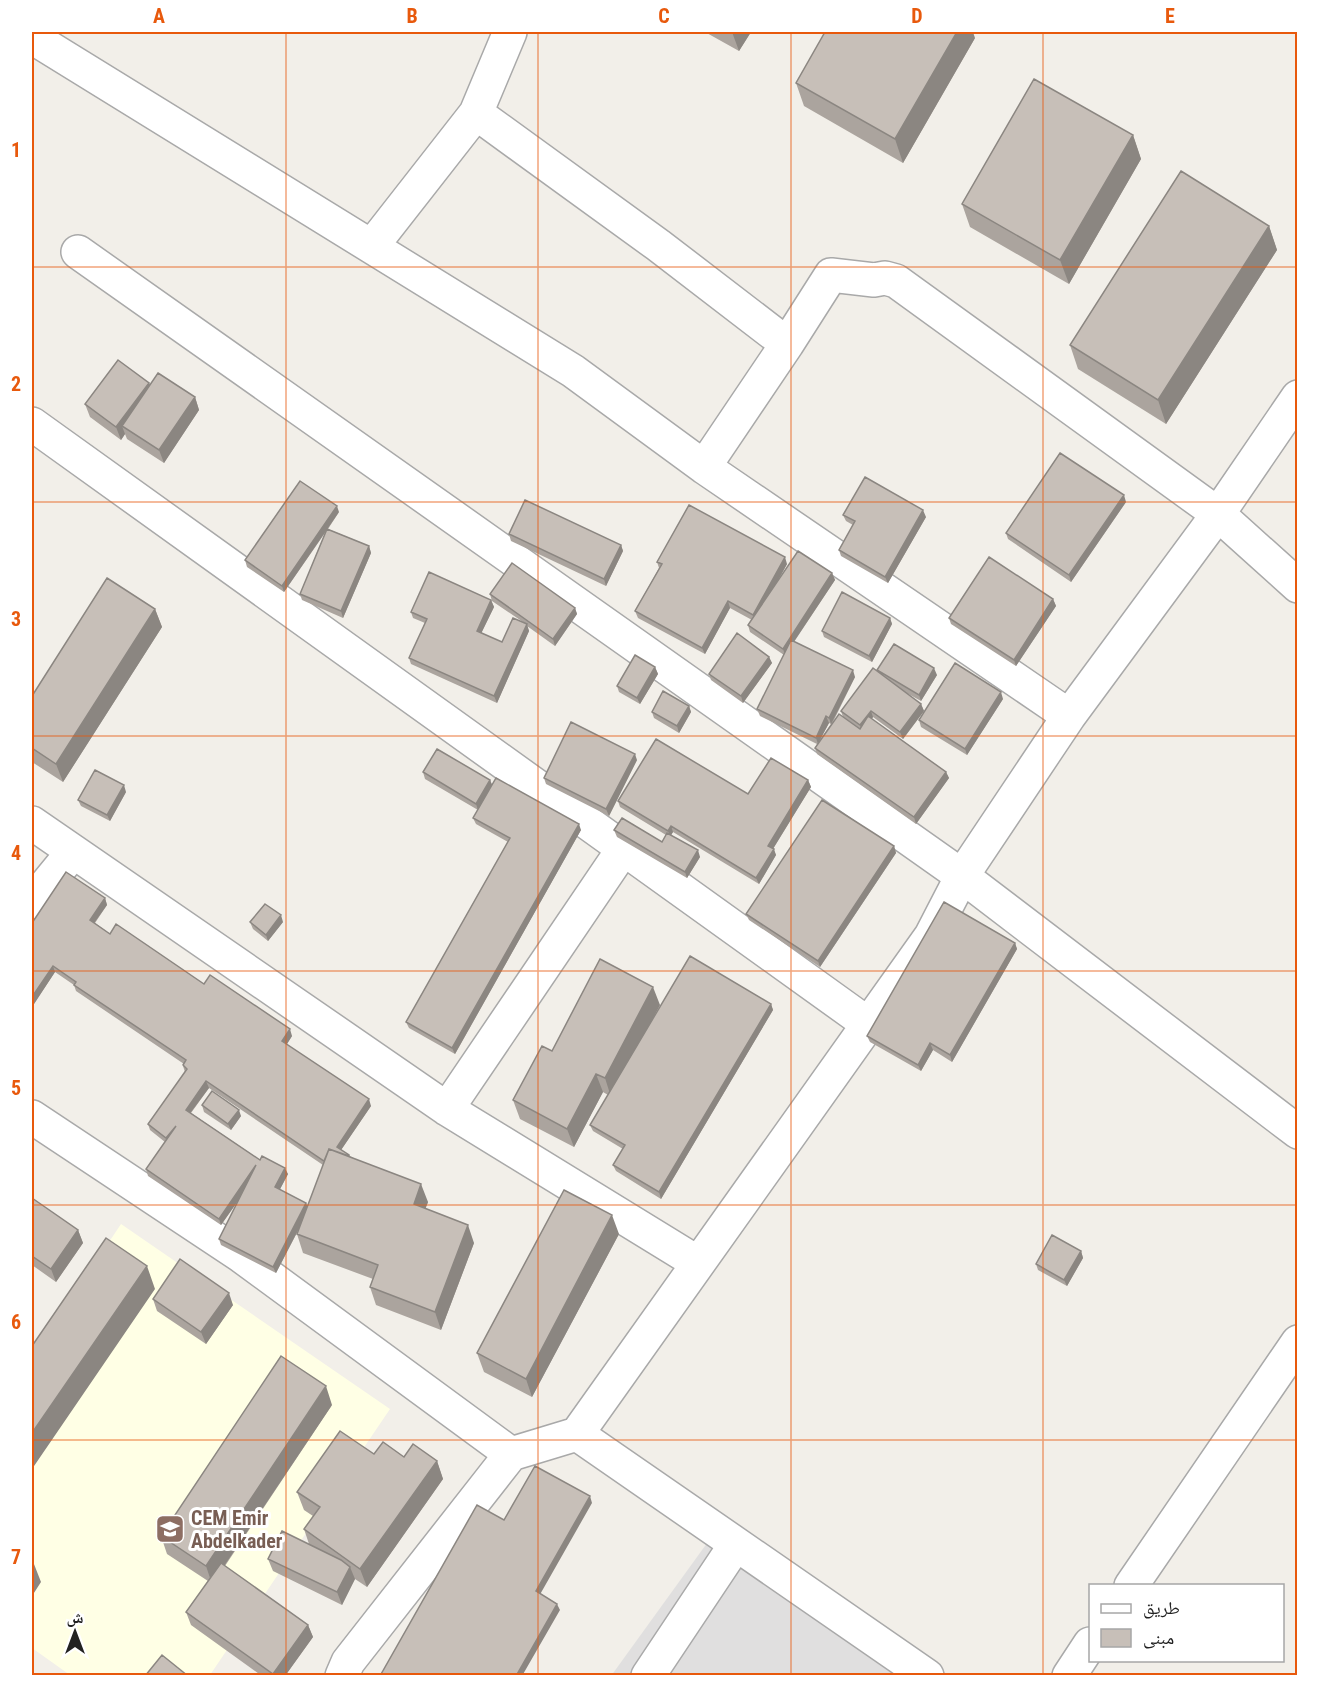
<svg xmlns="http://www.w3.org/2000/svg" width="1329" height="1707" viewBox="0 0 1329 1707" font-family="'Roboto Condensed','Noto Naskh Arabic',sans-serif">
  <rect width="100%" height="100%" fill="#f2efe9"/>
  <path fill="#e0dfdf" d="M 710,1539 L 899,1676 L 611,1676 Z"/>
  <path fill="#ffffe5" d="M 121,1224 L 390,1409 L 210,1675 L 70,1675 L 32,1648 L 32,1357 Z"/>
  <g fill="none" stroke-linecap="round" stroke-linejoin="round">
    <g stroke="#a9a9a9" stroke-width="36">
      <path id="minor" d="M 41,32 L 35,39 L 573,371 L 704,467 L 1069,716
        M 510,32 L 476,113 L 658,245 L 787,344
        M 372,246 L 476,113
        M 78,252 L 962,876 L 1298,1132
        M 32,424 L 868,1024
        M 704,467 L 787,344 L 831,275 L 874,280 L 885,278 L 896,281 L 1218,514 L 1298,586
        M 32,823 L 447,1109 L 698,1263
        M 32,902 L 73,852
        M 447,1109 L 624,848
        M 32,1117 L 240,1255 L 511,1454
        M 577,1434 L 927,1676
        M 1131,1586 L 1298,1342
        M 342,1676 L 348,1662 L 511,1454 L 577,1434 L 931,936 L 962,876 L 1069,716 L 1218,514 L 1298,397
        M 648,1676 L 736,1544
        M 1069,1676 L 1090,1644"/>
    </g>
    <use href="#minor" stroke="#fff" stroke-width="33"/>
  </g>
  <path fill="#aba49e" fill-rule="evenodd" d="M 705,32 L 751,32 L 739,51 Z
    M 975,38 L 903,163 L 804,106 L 796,83 Z
    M 1133,135 L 1141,159 L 1069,284 L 970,227 L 962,204 Z
    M 1269,226 L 1277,250 L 1166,424 L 1078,369 L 1070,345 Z
    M 149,383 L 150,385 L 195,397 L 199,410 L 164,463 L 127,439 L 125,434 L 121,440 L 90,417 L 85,404 Z
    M 1126,502 L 1071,582 L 1008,539 L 1006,533 Z
    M 339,512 L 328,529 L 369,546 L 371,553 L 343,618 L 302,600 L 300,594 L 325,533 L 284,592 L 247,567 L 245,560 Z
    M 843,515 L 926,517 L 888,583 L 841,556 L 839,550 L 853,525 L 846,521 Z
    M 509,534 L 621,545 L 623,551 L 606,586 L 511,541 Z
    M 657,562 L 787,564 L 777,583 L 832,573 L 835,580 L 794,642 L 855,677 L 832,724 L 843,717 L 841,711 L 878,672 L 877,670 L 937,675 L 921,701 L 903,691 L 921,704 L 924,711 L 903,739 L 873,717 L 872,719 L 946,772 L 949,778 L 916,824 L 817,754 L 815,748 L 817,744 L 760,716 L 757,709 L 784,655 L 750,632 L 748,625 L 752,620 L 730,608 L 705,654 L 638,618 L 635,611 L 659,568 ZM 829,723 L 831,724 L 819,741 Z
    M 490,594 L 575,608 L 577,614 L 555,646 L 527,626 L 529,631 L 497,703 L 411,664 L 409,658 L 425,623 L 413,618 L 411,612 L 491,600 L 494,607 L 481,633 L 502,642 L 523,622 L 492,601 Z
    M 1053,599 L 1056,606 L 1016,666 L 951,624 L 949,618 Z
    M 155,609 L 162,627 L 63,782 L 32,762 L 32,696 Z
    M 890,618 L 892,624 L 872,662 L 824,637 L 822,631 Z
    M 769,657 L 772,663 L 743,703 L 711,680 L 709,674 Z
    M 655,667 L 658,674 L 640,704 L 619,692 L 617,686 Z
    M 1003,699 L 967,755 L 921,727 L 919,720 Z
    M 689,706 L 691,712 L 679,733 L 654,718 L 652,712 Z
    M 637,760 L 609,816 L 546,784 L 544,778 Z
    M 423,772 L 490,780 L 492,785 L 581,830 L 455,1054 L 409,1028 L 406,1022 L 508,842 L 476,824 L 473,818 L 478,810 L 425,779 Z
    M 808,780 L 811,787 L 773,849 L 776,855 L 759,884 L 673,832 L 671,835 L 700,857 L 687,878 L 617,837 L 614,830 L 662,842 L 666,835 L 620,807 L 618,801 L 748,794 Z
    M 126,792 L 110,821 L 81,806 L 78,800 Z
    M 894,846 L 896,853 L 820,967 L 749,920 L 746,914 Z
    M 105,898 L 107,905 L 95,923 L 110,934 L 204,984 L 292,1036 L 287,1044 L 371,1106 L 341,1150 L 350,1156 L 428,1202 L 425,1209 L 474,1243 L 441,1330 L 376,1305 L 370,1287 L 373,1279 L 303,1253 L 297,1234 L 300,1227 L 276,1273 L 221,1245 L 219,1239 L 238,1201 L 221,1225 L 148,1176 L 146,1169 L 165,1142 L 150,1130 L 148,1124 L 185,1072 L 183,1066 L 184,1064 L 76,991 L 74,985 L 55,972 L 32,1007 L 32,923 ZM 209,1088 L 323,1165 L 308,1206 L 280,1189 L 288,1174 L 260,1160 L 191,1113 Z
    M 250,922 L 283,922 L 268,941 L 253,929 Z
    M 1015,943 L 1017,949 L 952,1062 L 933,1050 L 921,1071 L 870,1042 L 867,1036 Z
    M 771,1004 L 773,1010 L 661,1199 L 616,1171 L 613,1165 L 623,1149 L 593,1131 L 590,1125 L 608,1095 L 603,1092 L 574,1147 L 520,1119 L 513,1100 L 552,1051 L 660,1005 L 648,1027 Z
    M 202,1105 L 241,1116 L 231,1130 L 204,1112 Z
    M 32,1198 L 78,1230 L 83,1243 L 56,1282 L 32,1265 Z
    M 619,1234 L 532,1397 L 484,1372 L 477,1353 Z
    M 1081,1251 L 1083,1258 L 1067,1286 L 1038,1270 L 1036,1264 Z
    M 153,1299 L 233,1305 L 206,1344 L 157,1311 Z
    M 332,1405 L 225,1566 L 308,1625 L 313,1637 L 285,1676 L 262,1676 L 191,1625 L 186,1612 L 208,1581 L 167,1554 L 161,1536 Z
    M 374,1454 L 437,1461 L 443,1479 L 367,1587 L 355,1579 L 342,1605 L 273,1571 L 268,1559 L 309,1544 L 304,1529 L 313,1516 L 304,1510 L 297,1492 Z"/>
  <path fill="#8b8681" d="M 732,32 L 751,32 L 739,51 Z
    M 957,32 L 973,32 L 975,38 L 903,163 L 895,139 Z
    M 1133,135 L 1141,159 L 1069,284 L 1060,260 Z
    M 1269,226 L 1277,250 L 1166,424 L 1158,400 Z
    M 149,383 L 154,395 L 122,426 L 125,434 L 121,440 L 116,427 Z
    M 195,397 L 199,410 L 164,463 L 159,450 Z
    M 1124,495 L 1126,502 L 1071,582 L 1069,575 Z
    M 337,506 L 339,512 L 284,592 L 282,586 Z
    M 923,510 L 926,517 L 888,583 L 885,577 Z
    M 621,545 L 623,551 L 606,586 L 604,579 Z
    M 369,546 L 371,553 L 343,618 L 341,611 Z
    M 785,557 L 787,564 L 755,622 L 753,615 Z
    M 832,573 L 835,580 L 785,655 L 783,649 Z
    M 1053,599 L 1056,606 L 1016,666 L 1014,660 Z
    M 491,600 L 494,607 L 479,638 L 477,631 Z
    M 728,601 L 730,608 L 705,654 L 702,648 Z
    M 575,608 L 577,614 L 555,646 L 553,639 Z
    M 155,609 L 162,627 L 63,782 L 56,764 Z
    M 890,618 L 892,624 L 872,662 L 869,656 Z
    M 527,624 L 529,631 L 497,703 L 494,696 Z
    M 769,657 L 772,663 L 743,703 L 741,696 Z
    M 655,667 L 658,674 L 640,704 L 637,698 Z
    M 934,668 L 937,675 L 921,701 L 919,695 Z
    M 853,670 L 855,677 L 831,724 L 829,718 Z
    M 1001,692 L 1003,699 L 967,755 L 965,749 Z
    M 921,704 L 924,711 L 903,739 L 900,732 Z
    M 689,706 L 691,712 L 679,733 L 677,726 Z
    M 871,711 L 873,717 L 862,731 L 860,725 Z
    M 826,716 L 829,723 L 818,744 L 816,738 Z
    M 635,754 L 637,760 L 609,816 L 606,809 Z
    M 946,772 L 949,778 L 916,824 L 914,817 Z
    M 490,780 L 493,787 L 478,810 L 476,804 Z
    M 808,780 L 811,787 L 771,852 L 768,846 Z
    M 124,785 L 126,792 L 110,821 L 107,815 Z
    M 579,824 L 581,830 L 455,1054 L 452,1048 Z
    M 671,826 L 673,832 L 670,837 L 668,831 Z
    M 894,846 L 896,853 L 820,967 L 818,961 Z
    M 774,849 L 776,855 L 759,884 L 756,878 Z
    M 698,850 L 700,857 L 687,878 L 685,872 Z
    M 105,898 L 107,905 L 92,926 L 90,920 Z
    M 281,915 L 283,922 L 268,941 L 266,935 Z
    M 1015,943 L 1017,949 L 952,1062 L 950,1055 Z
    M 53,966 L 55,972 L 32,1007 L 32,997 Z
    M 653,987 L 660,1005 L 611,1097 L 605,1078 Z
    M 771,1004 L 773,1010 L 661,1199 L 659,1192 Z
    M 290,1029 L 292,1036 L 285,1047 L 282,1041 Z
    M 930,1043 L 933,1050 L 921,1071 L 918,1065 Z
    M 596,1074 L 603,1092 L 574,1147 L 567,1129 Z
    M 206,1081 L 209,1088 L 188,1116 L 186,1110 Z
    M 369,1099 L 371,1106 L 339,1153 L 337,1147 Z
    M 239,1110 L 241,1116 L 231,1130 L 228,1124 Z
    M 256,1165 L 259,1171 L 221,1225 L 219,1219 Z
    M 285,1168 L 288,1174 L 278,1193 L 275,1187 Z
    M 421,1184 L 428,1202 L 420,1223 L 414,1204 Z
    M 306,1203 L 309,1209 L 276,1273 L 273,1267 Z
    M 612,1215 L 619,1234 L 532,1397 L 526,1379 Z
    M 468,1225 L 474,1243 L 441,1330 L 435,1312 Z
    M 78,1230 L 83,1243 L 56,1282 L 51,1269 Z
    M 1081,1251 L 1083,1258 L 1067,1286 L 1064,1280 Z
    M 147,1266 L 155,1289 L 32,1469 L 32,1433 Z
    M 229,1293 L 233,1305 L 206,1344 L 201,1332 Z
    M 326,1386 L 332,1405 L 212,1584 L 206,1566 Z
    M 437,1461 L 443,1479 L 367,1587 L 360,1569 Z
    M 590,1496 L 592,1503 L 538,1598 L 536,1591 Z
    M 32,1559 L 41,1582 L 32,1596 Z
    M 350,1567 L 355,1579 L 342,1605 L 337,1592 Z
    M 557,1604 L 560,1610 L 522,1676 L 516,1676 Z
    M 308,1625 L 313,1637 L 285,1676 L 273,1676 L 273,1674 Z"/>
  <path fill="#c7bfb8" stroke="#8b8681" stroke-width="1.5" d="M 825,32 L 957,32 L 895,139 L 796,83 Z
    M 1034,79 L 1133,135 L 1060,260 L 962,204 Z
    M 1181,171 L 1269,226 L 1158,400 L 1070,345 Z
    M 118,360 L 149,383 L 116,427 L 85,404 Z
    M 158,373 L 195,397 L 159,450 L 122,426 Z
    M 1060,453 L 1124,495 L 1069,575 L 1006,533 Z
    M 865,477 L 923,510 L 885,577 L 839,550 L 855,521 L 843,515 Z
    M 300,481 L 337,506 L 282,586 L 245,560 Z
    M 525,500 L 621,545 L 604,579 L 509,534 Z
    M 689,505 L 785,557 L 753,615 L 728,601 L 702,648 L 635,611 L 662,564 L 657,562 Z
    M 327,529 L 369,546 L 341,611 L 300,594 Z
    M 798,551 L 832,573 L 783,649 L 748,625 Z
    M 989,557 L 1053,599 L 1014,660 L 949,618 Z
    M 512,563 L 575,608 L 553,639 L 490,594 Z
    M 429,572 L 491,600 L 477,631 L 502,642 L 513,618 L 527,624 L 494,696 L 409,658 L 427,619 L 411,612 Z
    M 107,578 L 155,609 L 56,764 L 32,748 L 32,696 Z
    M 842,592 L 890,618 L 869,656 L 822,631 Z
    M 737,633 L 769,657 L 741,696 L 709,674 Z
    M 791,640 L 853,670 L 829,718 L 826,716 L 816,738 L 757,709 Z
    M 894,644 L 934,668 L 919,695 L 877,670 Z
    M 635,655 L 655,667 L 637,698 L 617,686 Z
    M 955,663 L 1001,692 L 965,749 L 919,720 Z
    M 873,668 L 921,704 L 900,732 L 871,711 L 860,725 L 841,711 Z
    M 663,691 L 689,706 L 677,726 L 652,712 Z
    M 839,714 L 860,729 L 868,716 L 946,772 L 914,817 L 815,748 Z
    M 571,722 L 635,754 L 606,809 L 544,778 Z
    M 656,739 L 748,794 L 771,758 L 808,780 L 768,846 L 774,849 L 756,878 L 671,826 L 668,831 L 618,801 Z
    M 437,749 L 490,780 L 476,804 L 423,772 Z
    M 95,770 L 124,785 L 107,815 L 78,800 Z
    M 496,778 L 579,824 L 452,1048 L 406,1022 L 510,838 L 473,818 Z
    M 822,800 L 894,846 L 818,961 L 746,914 Z
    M 622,818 L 662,842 L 667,833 L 698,850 L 685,872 L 614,830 Z
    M 66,872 L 105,898 L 90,920 L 110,934 L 116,924 L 204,984 L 210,975 L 290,1029 L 282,1041 L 369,1099 L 337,1147 L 349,1155 L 349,1156 L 329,1149 L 324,1161 L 206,1081 L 186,1110 L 260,1160 L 262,1156 L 285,1168 L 275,1187 L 306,1203 L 273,1267 L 219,1239 L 256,1165 L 219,1219 L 146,1169 L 176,1126 L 166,1138 L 148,1124 L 187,1069 L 183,1065 L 186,1060 L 74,985 L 76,982 L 53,966 L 32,997 L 32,923 Z
    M 944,902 L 1015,943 L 950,1055 L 930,1043 L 918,1065 L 867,1036 Z
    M 265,904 L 281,915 L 266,935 L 250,922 Z
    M 690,956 L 771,1004 L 659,1192 L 613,1165 L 625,1145 L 590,1125 Z
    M 600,959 L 653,987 L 605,1078 L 596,1074 L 567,1129 L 513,1100 L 542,1046 L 552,1051 Z
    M 212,1091 L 239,1110 L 228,1124 L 202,1105 Z
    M 329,1149 L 421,1184 L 414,1204 L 468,1225 L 435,1312 L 370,1287 L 378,1265 L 297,1234 Z
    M 564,1190 L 612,1215 L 526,1379 L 477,1353 Z
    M 32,1198 L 78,1230 L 51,1269 L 32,1256 Z
    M 1052,1235 L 1081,1251 L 1064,1280 L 1036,1264 Z
    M 106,1238 L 147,1266 L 32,1433 L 32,1346 Z
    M 180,1259 L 229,1293 L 201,1332 L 153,1299 Z
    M 281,1356 L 326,1386 L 206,1566 L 161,1536 Z
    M 340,1431 L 374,1454 L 383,1442 L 404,1457 L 413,1444 L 437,1461 L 360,1569 L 304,1529 L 320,1507 L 297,1492 Z
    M 535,1466 L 590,1496 L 536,1591 L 557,1604 L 516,1676 L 380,1676 L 477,1505 L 504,1520 Z
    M 282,1531 L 341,1560 L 350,1567 L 337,1592 L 268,1559 Z
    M 221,1563 L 308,1625 L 273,1674 L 186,1612 Z
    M 162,1655 L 188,1676 L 145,1676 Z"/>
  <path fill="none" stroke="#e8590c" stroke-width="1.5" stroke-opacity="0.55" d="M 286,32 L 286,1676M 538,32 L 538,1676M 791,32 L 791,1676M 1043,32 L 1043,1676M 32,267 L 1298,267M 32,502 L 1298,502M 32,736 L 1298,736M 32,971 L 1298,971M 32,1205 L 1298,1205M 32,1440 L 1298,1440"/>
  <defs>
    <g id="school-square" transform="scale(1.5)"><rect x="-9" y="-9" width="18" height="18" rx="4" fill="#8d6e63" stroke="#fff"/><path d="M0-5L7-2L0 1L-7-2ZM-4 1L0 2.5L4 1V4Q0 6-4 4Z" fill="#fff"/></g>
  </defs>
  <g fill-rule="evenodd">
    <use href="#school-square" x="170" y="1529"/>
  </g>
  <g text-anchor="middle" stroke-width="6" stroke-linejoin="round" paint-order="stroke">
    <g font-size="20" font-weight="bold" fill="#785e54" stroke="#fff" text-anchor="start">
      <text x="191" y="1525">CEM Emir<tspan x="191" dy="23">Abdelkader</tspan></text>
    </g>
  </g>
  <rect width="1329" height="1707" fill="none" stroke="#ffffff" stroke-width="66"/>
  <rect x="1089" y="1584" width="195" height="78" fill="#ffffff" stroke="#a7a7a7" stroke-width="1.5"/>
  <rect x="1101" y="1604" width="30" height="9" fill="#ffffff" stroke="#a7a7a7" stroke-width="1.5"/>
  <text x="1143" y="1614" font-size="18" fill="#222222">طريق</text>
  <rect x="1101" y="1629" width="30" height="18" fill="#c7bfb8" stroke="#a7a7a7" stroke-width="1.5"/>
  <text x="1143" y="1644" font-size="18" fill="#222222">مبنى</text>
  <g transform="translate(75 1632)" stroke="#ffffff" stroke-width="4.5" paint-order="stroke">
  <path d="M0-4.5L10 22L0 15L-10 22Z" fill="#222222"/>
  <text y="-9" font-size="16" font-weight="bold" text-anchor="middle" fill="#222222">ش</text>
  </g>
  <rect x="33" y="33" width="1263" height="1641" fill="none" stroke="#e8590c" stroke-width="2"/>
  <g font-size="20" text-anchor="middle" font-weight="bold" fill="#e8590c">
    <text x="159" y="23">A</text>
    <text x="412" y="23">B</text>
    <text x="664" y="23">C</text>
    <text x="917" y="23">D</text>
    <text x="1170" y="23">E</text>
    <text x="16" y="157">1</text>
    <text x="16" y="391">2</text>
    <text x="16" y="626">3</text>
    <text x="16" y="860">4</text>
    <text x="16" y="1095">5</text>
    <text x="16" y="1329">6</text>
    <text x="16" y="1564">7</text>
  </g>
</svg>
